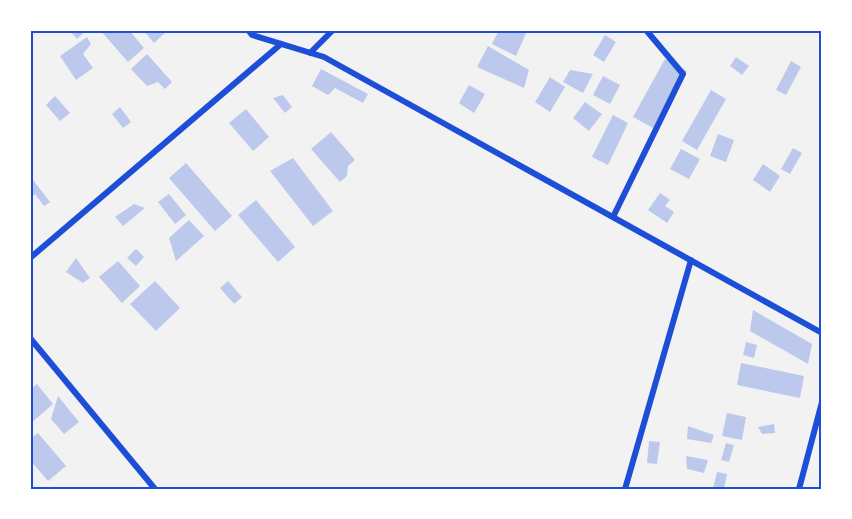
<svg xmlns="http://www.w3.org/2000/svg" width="852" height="519" viewBox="0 0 852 519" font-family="Spectral,serif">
  <rect width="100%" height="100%" fill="#f2f2f2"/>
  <path fill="#bdc9ec" d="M 69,30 L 87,30 L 77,39 Z
    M 100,30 L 129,30 L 144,48 L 128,62 Z
    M 143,30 L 168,30 L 154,43 Z
    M 499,30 L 527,31 L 516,56 L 492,44 Z
    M 605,35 L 616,42 L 604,62 L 593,55 Z
    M 87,37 L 91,44 L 83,54 L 93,68 L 76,80 L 60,56 Z
    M 488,46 L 529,70 L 524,88 L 477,67 Z
    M 147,54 L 172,82 L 165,89 L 158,82 L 147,86 L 131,69 Z
    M 736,57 L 749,66 L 742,75 L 730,66 Z
    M 665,59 L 687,71 L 655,129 L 633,117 Z
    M 791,61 L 801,67 L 786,95 L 776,90 Z
    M 321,69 L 368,94 L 363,103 L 335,88 L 328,95 L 312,86 Z
    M 570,70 L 593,74 L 583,93 L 563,82 Z
    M 603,76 L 620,85 L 610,104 L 593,95 Z
    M 550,77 L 565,87 L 550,112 L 535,102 Z
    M 469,85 L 485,94 L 474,113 L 459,103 Z
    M 711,90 L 726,99 L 697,150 L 682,141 Z
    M 283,95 L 292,107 L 285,113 L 273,98 Z
    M 55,96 L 70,113 L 60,121 L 46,105 Z
    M 585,102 L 602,114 L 589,131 L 573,118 Z
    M 120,107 L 131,122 L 123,128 L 112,114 Z
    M 246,109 L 269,137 L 253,151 L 229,123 Z
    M 613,115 L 628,123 L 608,165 L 592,157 Z
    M 331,132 L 355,160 L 348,166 L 347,176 L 340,182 L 311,149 Z
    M 718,134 L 734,140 L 726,162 L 710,156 Z
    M 793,148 L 802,153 L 790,174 L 781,169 Z
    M 681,149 L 700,159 L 689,179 L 670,169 Z
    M 293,158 L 333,211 L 313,226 L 270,171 Z
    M 186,163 L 232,216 L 215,231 L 169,178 Z
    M 763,164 L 780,176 L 770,192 L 753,180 Z
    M 30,176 L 50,202 L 44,206 L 35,194 L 30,198 Z
    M 660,193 L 670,200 L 665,206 L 674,212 L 667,223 L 648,210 Z
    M 169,194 L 186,215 L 175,224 L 158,202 Z
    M 256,200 L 295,247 L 278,262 L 238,215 Z
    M 134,204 L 145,208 L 123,226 L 115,217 Z
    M 189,220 L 204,236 L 176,261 L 169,238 Z
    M 136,249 L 144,257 L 136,266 L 127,258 Z
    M 76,258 L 90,278 L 83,283 L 66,272 Z
    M 118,261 L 140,286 L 122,303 L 99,277 Z
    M 155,281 L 180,308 L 156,331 L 130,304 Z
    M 228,281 L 242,297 L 234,304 L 220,288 Z
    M 753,310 L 812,344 L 808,364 L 750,331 Z
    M 746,342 L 757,345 L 754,358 L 743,355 Z
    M 741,363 L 804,376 L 800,398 L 737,385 Z
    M 37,384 L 53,404 L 30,424 L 30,390 Z
    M 58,396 L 79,422 L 64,434 L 51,419 Z
    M 727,413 L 746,417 L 742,440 L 722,436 Z
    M 774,424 L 775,433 L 762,434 L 758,427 Z
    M 688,426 L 714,435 L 711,443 L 687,439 Z
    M 38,433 L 66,466 L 48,481 L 30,460 L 30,439 Z
    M 649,441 L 660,442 L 657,464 L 647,463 Z
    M 726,443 L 734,445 L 729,462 L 721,460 Z
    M 686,456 L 708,460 L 704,473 L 687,469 Z
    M 717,472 L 727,474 L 724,489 L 713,489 Z"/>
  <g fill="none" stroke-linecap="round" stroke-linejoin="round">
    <path stroke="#1d4ed8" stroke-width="6" d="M 248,30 L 252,35 L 324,57 L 822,333
      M 310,53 L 333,30
      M 613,217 L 683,74 L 646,30
      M 30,258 L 281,44
      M 30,338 L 155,489
      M 625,489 L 691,260
      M 799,489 L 822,402"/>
  </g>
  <rect width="852" height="519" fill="none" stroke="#ffffff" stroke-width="63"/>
  <rect x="32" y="32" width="788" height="456" fill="none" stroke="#1d4ed8" stroke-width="2"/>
</svg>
